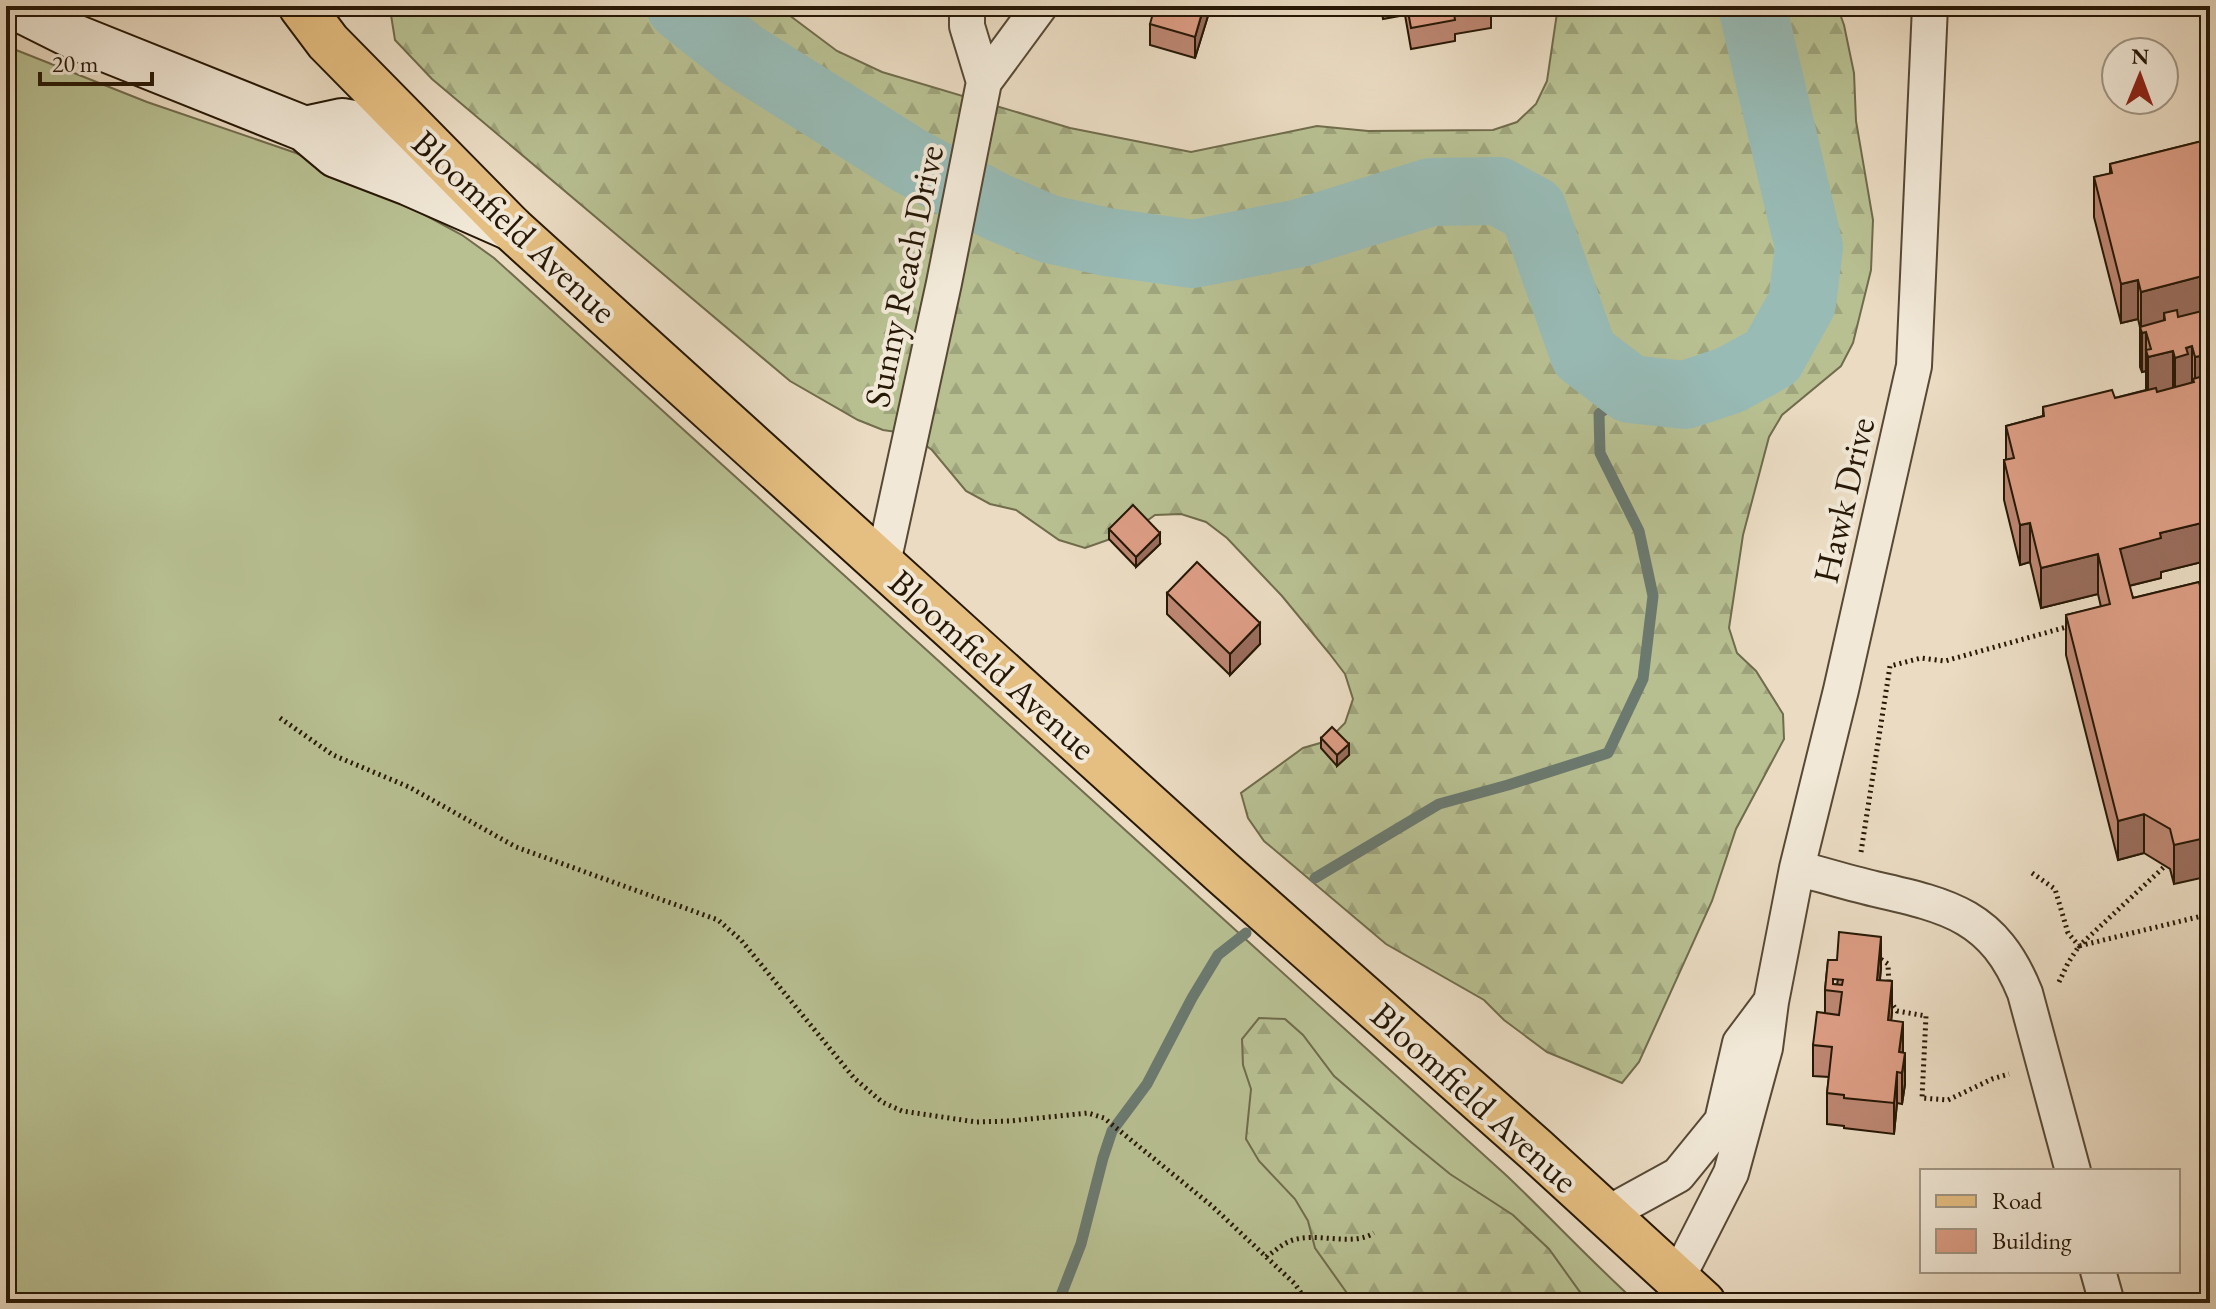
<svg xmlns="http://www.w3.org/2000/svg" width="2216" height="1309" viewBox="0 0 2216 1309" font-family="'EB Garamond',serif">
  <defs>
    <pattern id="forest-firs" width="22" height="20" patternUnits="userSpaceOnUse" patternTransform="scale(2)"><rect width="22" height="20" fill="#b8c092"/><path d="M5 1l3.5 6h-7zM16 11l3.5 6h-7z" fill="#9ea47c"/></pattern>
  </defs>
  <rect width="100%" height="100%" fill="#eadbc2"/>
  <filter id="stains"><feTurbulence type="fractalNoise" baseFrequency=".0025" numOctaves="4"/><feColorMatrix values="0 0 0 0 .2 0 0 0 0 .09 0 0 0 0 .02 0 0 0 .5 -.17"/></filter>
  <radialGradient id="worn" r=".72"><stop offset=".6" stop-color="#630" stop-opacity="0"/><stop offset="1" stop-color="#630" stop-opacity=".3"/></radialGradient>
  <path fill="#b8c092" stroke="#706c4c" stroke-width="2" d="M 6,46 L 147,102 L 296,153 L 379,190 L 462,235 L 494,258 L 1507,1176 C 1551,1218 1592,1262 1637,1303 L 6,1303 Z"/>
  <path fill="url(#forest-firs)" stroke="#706c4c" stroke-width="2" d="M 398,6 L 777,6 L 837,51 L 882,72 L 1070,128 L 1191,152 L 1317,126 L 1368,131 L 1493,130 L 1517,122 L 1536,104 L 1547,81 L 1558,6 L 1837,6 L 1844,25 L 1854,73 L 1856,121 L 1873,220 L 1871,270 L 1853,343 L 1841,366 L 1782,415 L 1769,437 L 1743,535 L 1729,628 L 1737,653 L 1756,671 L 1783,714 L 1784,739 L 1736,829 L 1712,901 L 1639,1062 L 1622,1083 L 1547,1052 L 1504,1020 L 1484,1000 L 1386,944 L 1264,841 L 1248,818 L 1241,793 L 1303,748 L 1327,741 L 1345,723 L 1353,699 L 1345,674 L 1329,653 L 1282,596 L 1227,538 L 1206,522 L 1181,514 L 1155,515 L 1133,531 L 1085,548 L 1059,540 L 1016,510 L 990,504 L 966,491 L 932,450 L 910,434 L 883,430 L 858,420 L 790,381 L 432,79 L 395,40 L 391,15 Z
    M 1259,1018 L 1285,1019 L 1303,1035 L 1334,1076 L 1411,1142 L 1450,1174 L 1513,1215 L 1549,1249 L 1580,1292 L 1591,1303 L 1354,1303 L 1315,1248 L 1308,1221 L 1295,1199 L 1259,1161 L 1246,1139 L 1251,1089 L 1243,1065 L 1242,1039 Z"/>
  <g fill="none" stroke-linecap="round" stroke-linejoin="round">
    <path stroke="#6b7a70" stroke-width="11" d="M 1315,878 L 1439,804 L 1508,785 L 1608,753 L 1643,679 L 1653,596 L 1639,531 L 1600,453 L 1599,414 L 1630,389
      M 1058,1303 L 1081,1244 L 1103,1158 L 1112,1131 L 1147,1084 L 1192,998 L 1218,955 L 1246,933"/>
    <path stroke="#98bbb6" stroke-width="68" d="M 680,6 L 743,56 L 910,161 L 997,207 L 1049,229 L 1107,242 L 1193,254 L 1300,233 L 1431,192 L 1498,191 L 1533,210 L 1584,354 L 1630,389 L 1685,395 L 1730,380 L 1772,357 L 1802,303 L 1809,247 L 1752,6"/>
    <g stroke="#584935" stroke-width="38">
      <path id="street" d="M 984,82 L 1040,6
        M 883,563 L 944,283 L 984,82 L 967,26 L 967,6
        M 1797,868 C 1823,875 1849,883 1875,889 C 1950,906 1994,916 2025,993 L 2073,1171
        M 1607,1214 L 1678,1175 L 1722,1121 L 1740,1043 L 1770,1003
        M 2098,1271 L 2107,1303
        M 1677,1279 L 1731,1173 L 1765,1048 L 1771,1002 L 1797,868 L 1841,690 L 1914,366 L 1930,6"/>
    </g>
    <g stroke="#271806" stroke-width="48">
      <path id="secondary" d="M 13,6 L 75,37 L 305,129 L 336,155 L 409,183 L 511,228
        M 305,129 L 342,121 L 382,128 L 427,144"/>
    </g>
    <g stroke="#271806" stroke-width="48">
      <path id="primary" d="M 301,6 L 328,42 L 511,228 L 1223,873 L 1535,1149 L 1703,1303"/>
    </g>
    <path stroke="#271806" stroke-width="5" stroke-dasharray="2 4" stroke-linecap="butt" d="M 2196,591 L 2210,587
      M 280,718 L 333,755 L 409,787 L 516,847 L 718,920 L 741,940 L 854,1078 L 882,1102 L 902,1111 L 976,1122 L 1010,1121 L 1088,1113 L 1104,1118 L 1212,1206 L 1295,1284 L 1308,1303
      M 1861,852 L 1890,666 L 1921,658 L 1945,661 L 2070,626
      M 2032,873 L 2055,889 L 2068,933 L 2079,946 L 2165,866
      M 1876,956 L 1888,964 L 1889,987
      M 2059,982 L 2068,963 L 2079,946 L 2210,914
      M 1890,1001 L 1897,1011 L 1926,1016 L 1922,1098 L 1948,1100 L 1992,1079 L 2009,1074
      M 1266,1257 C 1275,1251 1283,1243 1293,1240 C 1319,1232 1351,1247 1374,1233"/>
    <use href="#street" stroke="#f1e8d7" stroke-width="34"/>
    <use href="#secondary" stroke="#f1e8d7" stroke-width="44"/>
    <use href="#primary" stroke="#e5be81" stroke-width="44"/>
  </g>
  <path fill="#bc8671" stroke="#271806" stroke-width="2" fill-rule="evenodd" d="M 1211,6 L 1195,58 L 1150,45 L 1150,24 Z
    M 1381,6 L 1491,6 L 1491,28 L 1455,34 L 1455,41 L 1411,49 L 1405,15 L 1383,19 Z
    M 2210,139 L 2210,560 L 2161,572 L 2161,578 L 2129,586 L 2133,598 L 2199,582 L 2174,884 L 2170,869 L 2144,853 L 2118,860 L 2066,655 L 2066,615 L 2101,607 L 2098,594 L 2041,608 L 2030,562 L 2020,565 L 2004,500 L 2004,460 L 2006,460 L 2006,426 L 2043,416 L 2043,407 L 2115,398 L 2146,390 L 2146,371 L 2142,372 L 2140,367 L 2140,327 L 2138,319 L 2121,323 L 2094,217 L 2094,177 L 2110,174 L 2110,164 Z
    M 1109,529 L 1160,544 L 1136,567 L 1109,539 Z
    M 1167,593 L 1260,644 L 1230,675 L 1167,614 Z
    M 1321,738 L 1349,755 L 1337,766 L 1321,748 Z
    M 1828,960 L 1881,967 L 1880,980 L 1892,1012 L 1891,1021 L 1903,1053 L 1905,1084 L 1902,1104 L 1897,1103 L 1894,1134 L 1844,1128 L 1844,1126 L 1827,1124 L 1827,1093 L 1829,1077 L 1813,1076 L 1813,1045 L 1825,1013 L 1825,990 ZM 1833,979 L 1838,979 L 1837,985 L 1833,984 Z"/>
  <path fill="#996d5c" stroke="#271806" stroke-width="2" d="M 1204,6 L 1211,6 L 1195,58 L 1195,37 Z
    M 2210,274 L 2210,314 L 2165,320 L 2164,313 L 2164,325 L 2141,331 L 2141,292 Z
    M 2138,280 L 2138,319 L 2121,323 L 2121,284 Z
    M 2146,332 L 2146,371 L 2142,372 L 2142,333 Z
    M 2192,346 L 2192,386 L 2175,397 L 2175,358 L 2186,348 Z
    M 2173,351 L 2173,390 L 2148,397 L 2148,357 Z
    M 2210,354 L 2210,393 L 2195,397 L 2195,357 Z
    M 2210,521 L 2210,560 L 2161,572 L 2161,578 L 2120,588 L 2120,549 L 2160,533 Z
    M 2030,523 L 2030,562 L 2020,565 L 2020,525 Z
    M 1160,533 L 1160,544 L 1136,567 L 1136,557 Z
    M 2098,554 L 2098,594 L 2041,608 L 2041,568 Z
    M 1260,623 L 1260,644 L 1230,675 L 1230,654 Z
    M 1349,744 L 1349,755 L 1337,766 L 1337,755 Z
    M 2144,814 L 2144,853 L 2118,860 L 2118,821 Z
    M 2210,818 L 2210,876 L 2174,884 L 2174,845 Z
    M 1881,937 L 1881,967 L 1877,1010 L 1877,980 Z
    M 1892,981 L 1892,1012 L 1888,1051 L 1888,1020 Z
    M 1903,1022 L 1903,1053 L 1899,1052 Z
    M 1905,1053 L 1905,1084 L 1902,1104 L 1902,1073 Z
    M 1897,1072 L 1897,1103 L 1894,1134 L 1894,1103 Z"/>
  <path fill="#db9c83" stroke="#271806" stroke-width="2" fill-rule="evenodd" d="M 1155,6 L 1204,6 L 1195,37 L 1150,24 Z
    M 1407,6 L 1491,6 L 1454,13 L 1455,20 L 1411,28 Z
    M 2210,139 L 2210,274 L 2141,292 L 2138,280 L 2121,284 L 2094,177 L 2112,173 L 2110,164 Z
    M 2210,309 L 2210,354 L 2195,357 L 2192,346 L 2186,348 L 2188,354 L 2175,358 L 2173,351 L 2148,357 L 2146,350 L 2151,349 L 2146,332 L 2142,333 L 2140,327 L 2165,320 L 2164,313 L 2177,310 L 2178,317 Z
    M 2210,374 L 2210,521 L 2160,533 L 2161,538 L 2120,549 L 2133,598 L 2199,582 L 2210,625 L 2210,837 L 2174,845 L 2170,829 L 2144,814 L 2118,821 L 2066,615 L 2110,604 L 2098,554 L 2041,568 L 2030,523 L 2020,525 L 2004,460 L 2014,458 L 2006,426 L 2044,416 L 2043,407 L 2112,390 L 2115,398 L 2156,388 L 2157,392 L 2194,382 L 2193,379 Z
    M 1133,505 L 1160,533 L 1136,557 L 1109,529 Z
    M 1197,562 L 1260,623 L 1230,654 L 1167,593 Z
    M 1332,727 L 1349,744 L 1337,755 L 1321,738 Z
    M 1839,932 L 1881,937 L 1877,980 L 1892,981 L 1888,1020 L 1903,1022 L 1899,1052 L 1905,1053 L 1902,1073 L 1897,1072 L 1894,1103 L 1844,1098 L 1844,1095 L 1827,1093 L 1832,1047 L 1813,1045 L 1817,1012 L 1839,1015 L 1842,992 L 1825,990 L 1828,960 L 1837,960 ZM 1833,979 L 1843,980 L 1842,985 L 1833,984 Z"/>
  <g text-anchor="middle" stroke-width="8" stroke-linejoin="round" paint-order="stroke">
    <g font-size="36" fill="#271806" stroke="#f1e8d7">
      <text transform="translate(515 226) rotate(43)" y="13">Bloomfield Avenue</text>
      <text transform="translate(903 276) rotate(-78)" y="13">Sunny Reach Drive</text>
      <text transform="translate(1843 500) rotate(-77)" y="13">Hawk Drive</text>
      <text transform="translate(993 664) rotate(42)" y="13">Bloomfield Avenue</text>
      <text transform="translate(1475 1097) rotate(42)" y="13">Bloomfield Avenue</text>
    </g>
  </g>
  <rect width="2216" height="1309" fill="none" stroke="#eadbc2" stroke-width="32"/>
  <rect x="8" y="8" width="2200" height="1293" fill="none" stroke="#271806" stroke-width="4"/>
  <rect x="16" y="16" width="2184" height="1277" fill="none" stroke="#271806" stroke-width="2"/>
  <rect x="1920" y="1169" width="260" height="104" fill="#f1e8d7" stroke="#a09583" stroke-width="2"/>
  <rect x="1936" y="1195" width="40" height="12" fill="#e5be81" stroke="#a09583" stroke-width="2"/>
  <text x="1992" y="1209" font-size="24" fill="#271806">Road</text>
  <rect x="1936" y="1229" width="40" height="24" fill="#db9c83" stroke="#a09583" stroke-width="2"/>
  <text x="1992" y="1249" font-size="24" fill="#271806">Building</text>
  <g transform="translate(2140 76) rotate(1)"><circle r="38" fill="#f1e8d7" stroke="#a09583" stroke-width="2"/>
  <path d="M0-6L14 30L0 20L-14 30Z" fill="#8f2418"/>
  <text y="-12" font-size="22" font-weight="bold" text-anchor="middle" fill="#271806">N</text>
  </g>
  <path d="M40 72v12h112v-12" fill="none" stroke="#271806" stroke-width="4"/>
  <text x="52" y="72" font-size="24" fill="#271806" stroke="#f1e8d7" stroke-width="6" paint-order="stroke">20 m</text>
  <rect width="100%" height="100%" filter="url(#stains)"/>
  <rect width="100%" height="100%" fill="url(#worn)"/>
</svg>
